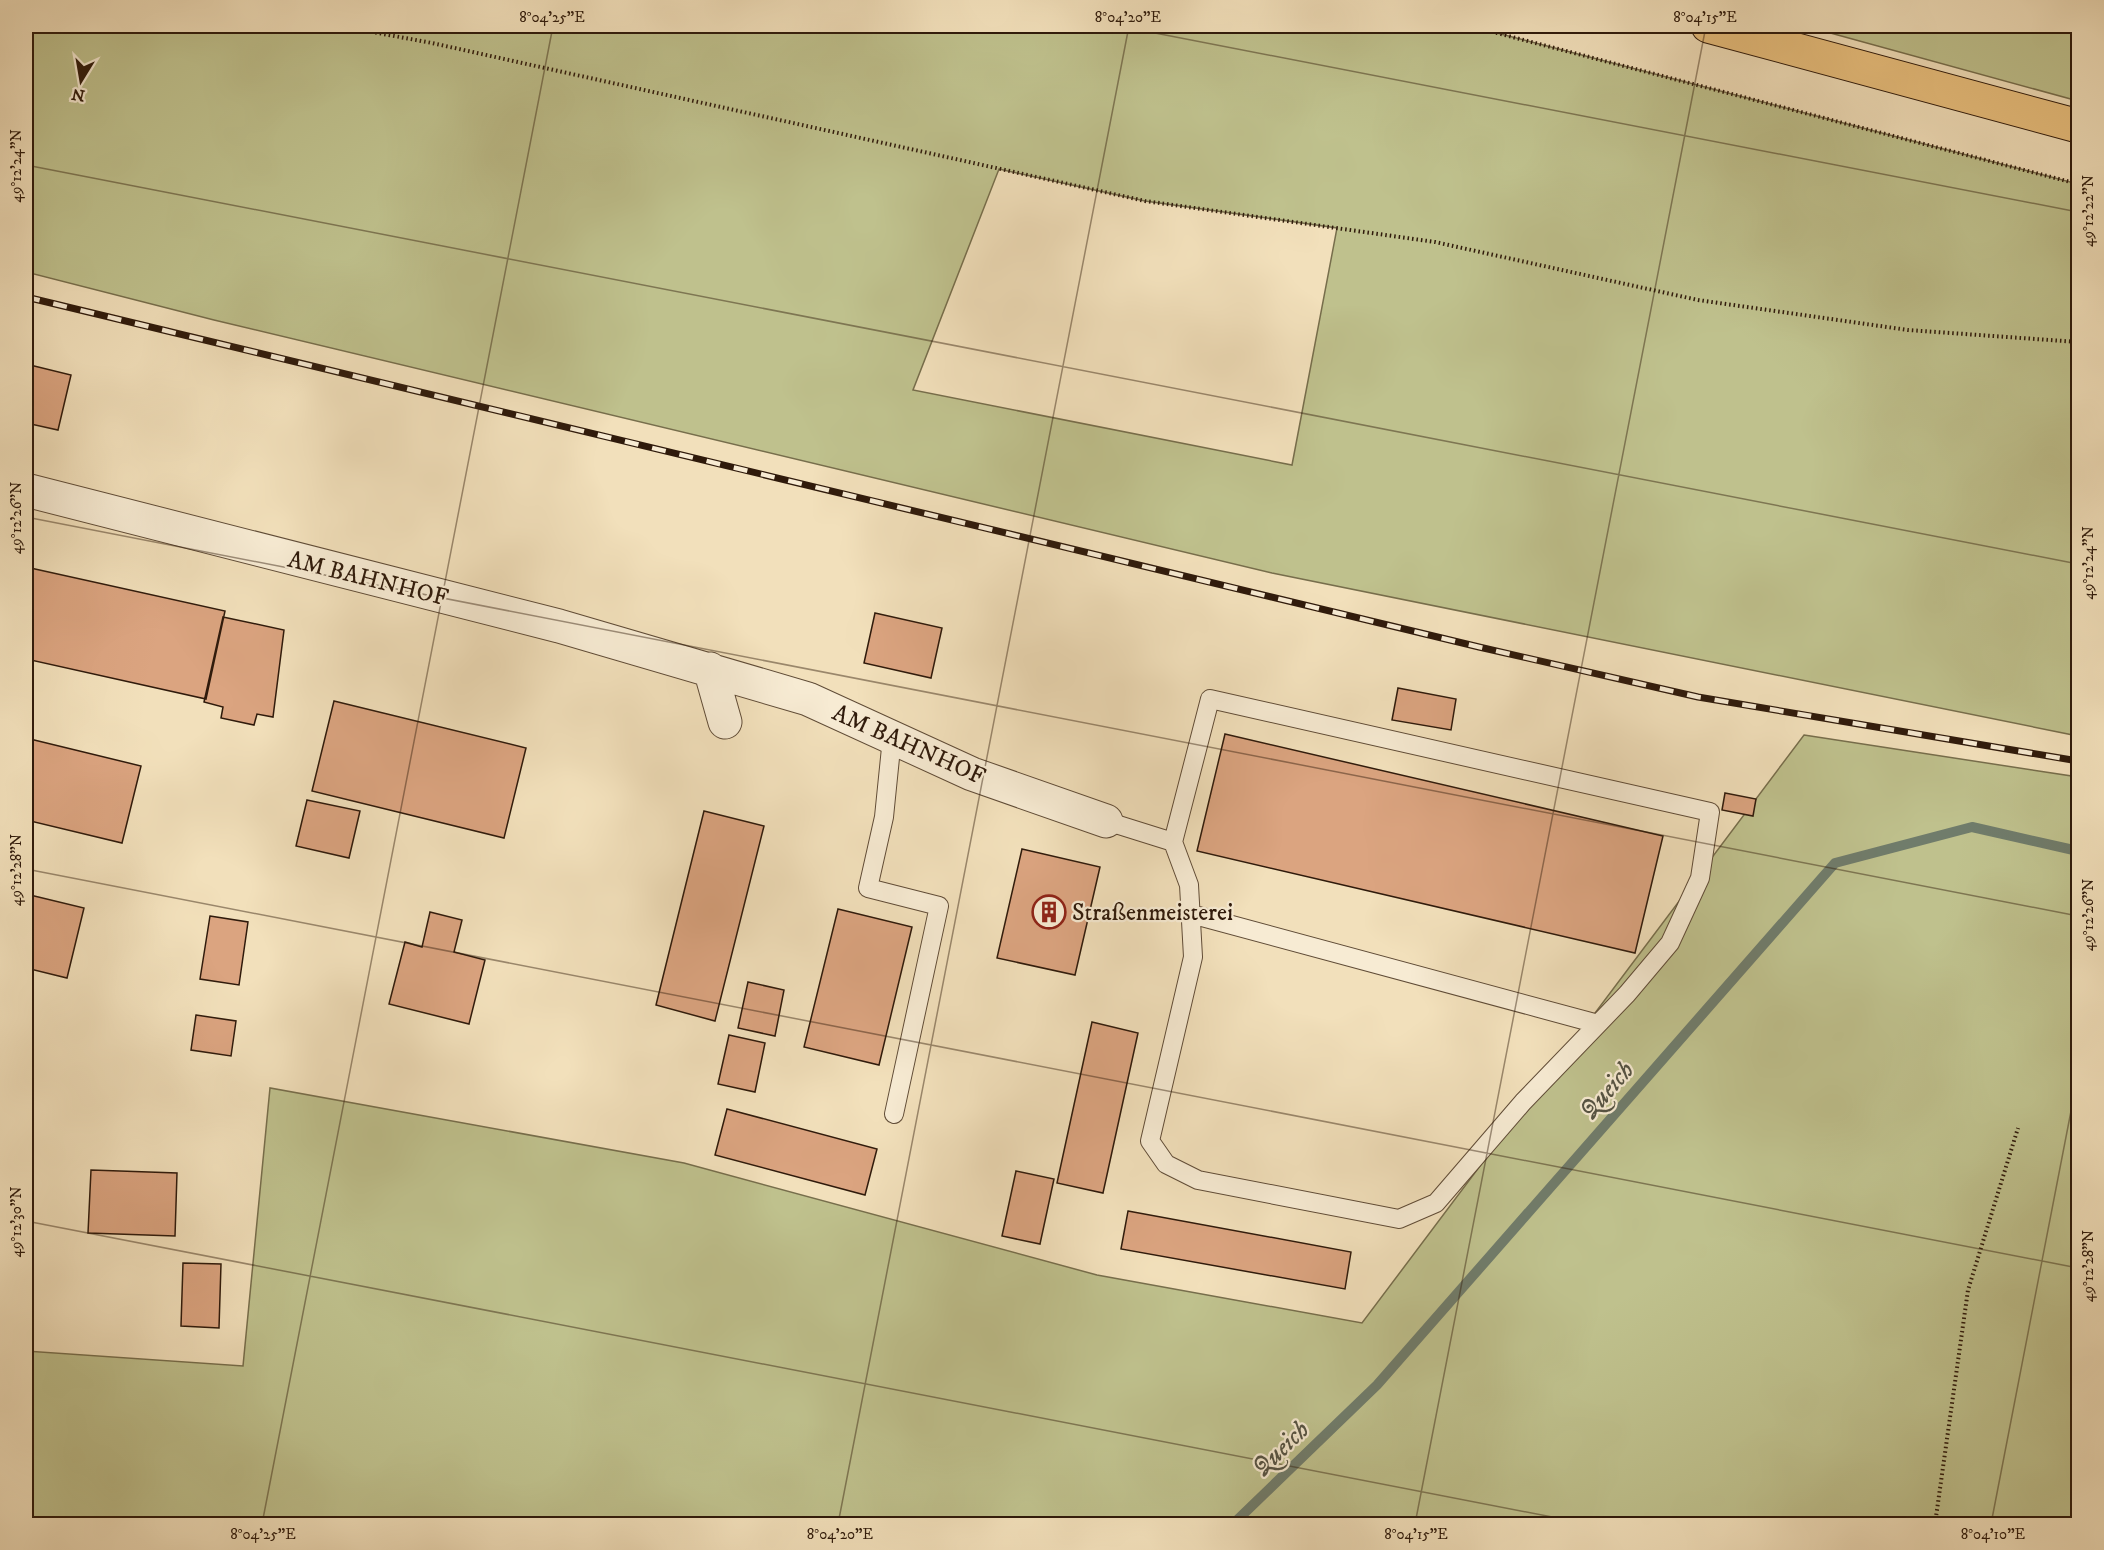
<svg xmlns="http://www.w3.org/2000/svg" width="2104" height="1550" viewBox="0 0 2104 1550" font-family="'IM FELL DW Pica',serif">
  <rect width="100%" height="100%" fill="#f2e0bb"/>
  <filter id="stains"><feTurbulence type="fractalNoise" baseFrequency=".00333" numOctaves="4"/><feColorMatrix values="0 0 0 0 .2 0 0 0 0 .09 0 0 0 0 .02 0 0 0 .5 -.17"/></filter>
  <radialGradient id="worn" r=".72"><stop offset=".6" stop-color="#630" stop-opacity="0"/><stop offset="1" stop-color="#630" stop-opacity=".3"/></radialGradient>
  <path fill="#bfc18d" stroke="#776e4c" stroke-width="1.5" fill-rule="evenodd" d="M 26,26 L 1470,26 L 2078,184 L 2078,736 L 1272,573 L 214,320 L 26,272 ZM 999,169 L 1145,201 L 1337,228 L 1292,465 L 913,390 Z
    M 1805,26 L 2078,26 L 2078,101 Z
    M 1804,735 L 2078,777 L 2078,1524 L 26,1524 L 26,1351 L 243,1366 L 270,1088 L 684,1163 L 1097,1275 L 1362,1323 Z"/>
  <g fill="none" stroke-linecap="round" stroke-linejoin="round">
    <path stroke="#707c6b" stroke-width="10" d="M 1233,1524 L 1377,1385 L 1835,863 L 1972,827 L 2078,851"/>
  </g>
  <path fill="#dba480" stroke="#2f1a0b" stroke-width="1.5" d="M 26,364 L 71,375 L 58,430 L 26,423 Z
    M 26,567 L 225,611 L 206,699 L 26,659 Z
    M 875,613 L 942,628 L 931,678 L 864,663 Z
    M 223,617 L 284,630 L 273,717 L 257,714 L 254,725 L 221,718 L 223,707 L 204,702 Z
    M 1398,688 L 1456,699 L 1451,730 L 1392,720 Z
    M 334,701 L 526,748 L 504,838 L 312,791 Z
    M 1225,734 L 1663,836 L 1635,953 L 1197,851 Z
    M 26,738 L 141,766 L 122,843 L 26,820 Z
    M 1725,793 L 1756,799 L 1753,816 L 1722,810 Z
    M 307,800 L 360,811 L 349,858 L 296,846 Z
    M 704,811 L 764,826 L 715,1021 L 656,1005 Z
    M 1022,849 L 1100,867 L 1075,975 L 997,958 Z
    M 26,894 L 84,908 L 67,978 L 26,968 Z
    M 838,909 L 912,927 L 879,1065 L 804,1047 Z
    M 430,912 L 462,920 L 454,952 L 485,960 L 469,1024 L 389,1004 L 405,942 L 422,947 Z
    M 210,916 L 248,922 L 239,985 L 200,979 Z
    M 748,982 L 784,990 L 775,1036 L 738,1028 Z
    M 196,1015 L 236,1021 L 231,1056 L 191,1050 Z
    M 1092,1022 L 1138,1033 L 1103,1193 L 1057,1183 Z
    M 729,1035 L 765,1043 L 755,1092 L 718,1084 Z
    M 727,1109 L 877,1149 L 865,1195 L 715,1155 Z
    M 91,1170 L 177,1173 L 175,1236 L 88,1233 Z
    M 1016,1171 L 1054,1179 L 1040,1244 L 1002,1236 Z
    M 1128,1211 L 1351,1252 L 1345,1289 L 1121,1249 Z
    M 183,1263 L 221,1264 L 219,1328 L 181,1326 Z"/>
  <g fill="none" stroke-linecap="round" stroke-linejoin="round">
    <g stroke="#604c37" stroke-width="20">
      <path id="service" d="M 892,738 L 884,817 L 868,888 L 939,906 L 894,1114
        M 1106,821 L 1173,842 L 1189,885 L 1193,957 L 1150,1141 L 1166,1164 L 1198,1180 L 1399,1219 L 1436,1203 L 1523,1102 L 1627,994 L 1670,943 L 1700,878 L 1710,812 L 1210,699 L 1173,842
        M 1191,914 L 1598,1024"/>
    </g>
    <g stroke="#604c37" stroke-width="35">
      <path id="minor" d="M 26,490 L 559,626 L 808,699 L 972,774 L 1106,821
        M 710,669 L 725,722"/>
    </g>
    <g stroke="#2f1a0b" stroke-width="35">
      <path id="trunk" d="M 1708,26 L 2078,126"/>
    </g>
    <path stroke="#2f1a0b" stroke-width="4" stroke-dasharray="1.5 3" stroke-linecap="butt" d="M 340,26 L 432,43 L 1145,201 L 1435,242 L 1698,300 L 1908,330 L 2078,342
      M 1470,26 L 2078,184
      M 1935,1524 L 1968,1290 L 2018,1128"/>
    <use href="#service" stroke="#f7ebd3" stroke-width="18"/>
    <use href="#minor" stroke="#f7ebd3" stroke-width="33"/>
    <use href="#trunk" stroke="#e9c07e" stroke-width="33"/>
    <g stroke="#2f1a0b" stroke-width="7">
      <path id="rail" d="M 26,297 L 1479,647 L 1698,697 L 2078,761"/>
    </g>
    <use href="#rail" stroke="#f7ebd3" stroke-width="4.5" stroke-dasharray="14" stroke-linecap="butt"/>
  </g>
  <path fill="none" stroke="#2f1a0b" stroke-width="1.5" stroke-opacity="0.45" d="M 1119,26 L 2078,212M 26,165 L 2078,564M 26,517 L 2078,916M 26,869 L 2078,1268M 26,1221 L 1588,1524M 262,1524 L 553,26M 838,1524 L 1129,26M 1415,1524 L 1706,26M 1991,1524 L 2078,1075"/>
  <defs>
    <g id="building-ring" transform="scale(1.725)"><circle r="9.5" fill="#f7ebd3" stroke="#8f2418" stroke-width="1.5"/><path d="M-4-6H4V6H1V3H-1V6H-4ZM-2.5-4.3h1.7v1.8h-1.7ZM.8-4.3h1.7v1.8H.8ZM-2.5-1h1.7V.8h-1.7ZM.8-1h1.7V.8H.8Z" fill="#8f2418"/></g>
  </defs>
  <g fill-rule="evenodd">
    <use href="#building-ring" x="1049" y="912"/>
  </g>
  <g text-anchor="middle" stroke-width="4.5" stroke-linejoin="round" paint-order="stroke">
    <g font-size="24" fill="#2f1a0b" stroke="#f7ebd3">
      <text transform="translate(368 578) rotate(14)" y="8">AM BAHNHOF</text>
      <text transform="translate(909 744) rotate(24)" y="8">AM BAHNHOF</text>
    </g>
    <g font-size="24" fill="#2f1a0b" stroke="#f7ebd3" text-anchor="start">
      <text x="1072" y="920">Straßenmeisterei</text>
    </g>
    <g font-size="26" font-style="italic" fill="#555343" stroke="#f7ebd3">
      <text transform="translate(1606 1090) rotate(-49)" y="9">Queich</text>
      <text transform="translate(1280 1448) rotate(-44)" y="9">Queich</text>
    </g>
  </g>
  <rect width="2104" height="1550" fill="none" stroke="#f2e0bb" stroke-width="66"/>
  <g transform="translate(81 81) rotate(191)" stroke="#f7ebd3" stroke-width="4.5" paint-order="stroke">
  <path d="M0-4.5L10 22L0 15L-10 22Z" fill="#2f1a0b"/>
  <text y="-9" font-size="16" font-weight="bold" text-anchor="middle" fill="#2f1a0b">N</text>
  </g>
  <rect x="33" y="33" width="2038" height="1484" fill="none" stroke="#2f1a0b" stroke-width="2"/>
  <g font-size="15" text-anchor="middle" fill="#2f1a0b">
    <text x="552" y="22">8°04'25"E</text>
    <text x="1128" y="22">8°04'20"E</text>
    <text x="1705" y="22">8°04'15"E</text>
    <text transform="translate(16 166) rotate(-90)" y="5">49°12'24"N</text>
    <text transform="translate(2088 211) rotate(-90)" y="5">49°12'22"N</text>
    <text transform="translate(16 518) rotate(-90)" y="5">49°12'26"N</text>
    <text transform="translate(2088 563) rotate(-90)" y="5">49°12'24"N</text>
    <text transform="translate(16 870) rotate(-90)" y="5">49°12'28"N</text>
    <text transform="translate(2088 915) rotate(-90)" y="5">49°12'26"N</text>
    <text transform="translate(16 1222) rotate(-90)" y="5">49°12'30"N</text>
    <text transform="translate(2088 1266) rotate(-90)" y="5">49°12'28"N</text>
    <text x="263" y="1539">8°04'25"E</text>
    <text x="840" y="1539">8°04'20"E</text>
    <text x="1416" y="1539">8°04'15"E</text>
    <text x="1993" y="1539">8°04'10"E</text>
  </g>
  <rect width="100%" height="100%" filter="url(#stains)"/>
  <rect width="100%" height="100%" fill="url(#worn)"/>
</svg>
